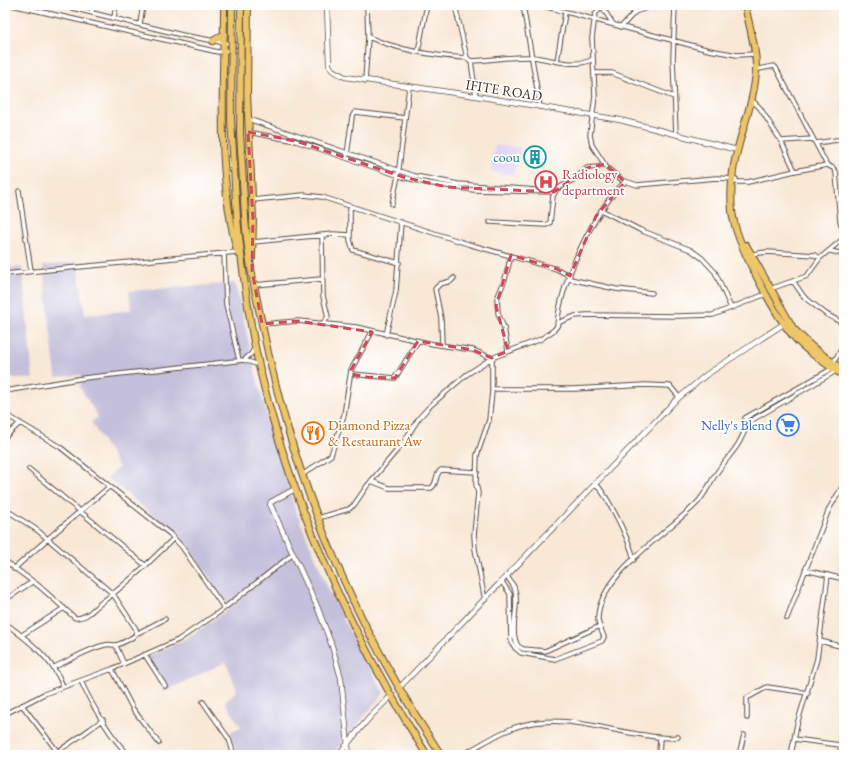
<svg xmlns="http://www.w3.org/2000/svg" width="849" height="760" viewBox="0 0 849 760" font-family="'EB Garamond',serif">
  <rect width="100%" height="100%" fill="#fff"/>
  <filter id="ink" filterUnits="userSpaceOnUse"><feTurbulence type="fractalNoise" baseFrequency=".025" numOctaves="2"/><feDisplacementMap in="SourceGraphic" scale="8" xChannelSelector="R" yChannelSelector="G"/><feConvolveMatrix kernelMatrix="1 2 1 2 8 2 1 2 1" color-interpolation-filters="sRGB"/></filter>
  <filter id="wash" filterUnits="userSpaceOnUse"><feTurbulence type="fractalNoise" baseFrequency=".012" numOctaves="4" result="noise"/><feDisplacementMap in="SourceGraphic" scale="16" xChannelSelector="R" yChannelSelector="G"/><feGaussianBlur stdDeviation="0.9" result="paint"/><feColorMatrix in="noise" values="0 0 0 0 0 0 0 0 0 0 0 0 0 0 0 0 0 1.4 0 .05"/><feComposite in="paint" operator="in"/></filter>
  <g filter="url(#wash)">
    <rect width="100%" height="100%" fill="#f8e8d5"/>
    <path fill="#e0d4f4" d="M 495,145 L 521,148 L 513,175 L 491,172 Z"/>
    <path fill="#c4c0db" d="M 77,262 L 85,315 L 131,310 L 129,291 L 235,283 L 259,387 L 295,509 L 329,590 L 353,638 L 384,693 L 332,755 L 237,755 L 230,732 L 241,727 L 225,702 L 237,690 L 226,662 L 165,691 L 145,658 L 189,637 L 230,608 L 194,555 L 174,532 L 107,478 L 119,467 L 91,422 L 98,417 L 80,387 L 82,375 L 56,377 L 43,266 Z
      M 22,267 L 33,379 L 5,378 L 5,268 Z"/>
  </g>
  <g filter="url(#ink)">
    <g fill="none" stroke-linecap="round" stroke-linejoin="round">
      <g stroke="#574639" stroke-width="5.5">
        <path id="minor" d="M 12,5 L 218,52 L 242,49
          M 60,5 L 182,35 L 248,47
          M 373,5 L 391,5
          M 455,5 L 467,58 L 471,61 L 476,96
          M 523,5 L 540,107
          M 540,5 L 709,50 L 737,55 L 755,54
          M 601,5 L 595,15 L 592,38 L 595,96 L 590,135 L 592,145 L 607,168 L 622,180 L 637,185 L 716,178 L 736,179
          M 601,5 L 613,24
          M 630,5 L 635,12
          M 675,5 L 673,59 L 676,134
          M 92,12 L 93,5
          M 114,18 L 116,5
          M 140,24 L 143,5
          M 621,27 L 635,12 L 655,5
          M 368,37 C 399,50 433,56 467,58
          M 418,52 L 427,5
          M 471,61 C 490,60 514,56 533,57 C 551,59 576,69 593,59
          M 557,61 L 565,13
          M 759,69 L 774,66 L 776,68 L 827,165
          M 594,73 L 612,73 L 674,97
          M 365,81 L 368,37 L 367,5
          M 754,102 L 760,108 L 781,141 L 813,139
          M 248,119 L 415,176 L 458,184 L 535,190
          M 248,132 L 296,141 L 403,177 L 427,183 L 474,190 L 554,192
          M 781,141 L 795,171
          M 816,143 L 844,139
          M 347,155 L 352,117 L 355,112 L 405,118
          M 732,182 L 748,182 L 795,171 L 827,165 L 833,168 L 836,172 L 840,221 L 844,235
          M 19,191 L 31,271
          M 252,200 L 304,195 L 322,197 L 468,244 L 557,269 L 570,276
          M 392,204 L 398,176 L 409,87
          M 350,206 L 350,240 L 353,250 L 399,263
          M 601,210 L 640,230 L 691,250 L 702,258 L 715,272 L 731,308
          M 490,222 L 546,225 L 550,223 L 553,196 L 557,189 L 576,178 L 587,168 L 599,167 L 605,164
          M 253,242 L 333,234 L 350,235
          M 830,251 L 844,254
          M 224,254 L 226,304 L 239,360
          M 752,254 L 767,252 L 815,255 L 820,258
          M 5,274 L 237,252
          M 570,279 L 616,289 L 652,293
          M 793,281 L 804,297 L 826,314 L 844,324
          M 254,285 L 322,279
          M 770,289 L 807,276 L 820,258 L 844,238
          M 262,324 L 298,321 L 356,327 L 433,344 L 473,350 L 492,358 L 492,392 L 489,420 L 477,455 L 476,484 L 478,493 L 474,535 L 475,549 L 485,600
          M 322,324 L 328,317 L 323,296 L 322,236
          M 557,325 C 561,282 593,211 625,182
          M 386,335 L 396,291 L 401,222
          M 442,345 L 441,318 L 435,289 L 440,284 L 451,281 L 454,278
          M 508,351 L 504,328 L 498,313 L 497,299 L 505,279 L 511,256
          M 244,360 L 251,354 L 255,347
          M 833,363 L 844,345
          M 351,374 L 395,378 L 418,341
          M 492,389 L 574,389 L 645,385 L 670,386 L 679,397
          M 5,391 L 84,378 L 244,360 L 259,365
          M 5,414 L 60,447 L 170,534 L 182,547 L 224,608
          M 747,423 L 836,371
          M 5,437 L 20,423
          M 29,469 L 146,566
          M 302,475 L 331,455 L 344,415 L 351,370 L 372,332
          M 371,481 L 389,488 L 431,488 C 438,484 434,475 441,470 L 477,472
          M 595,483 C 608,496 630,541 634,560
          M 5,509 L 37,530 L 113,594 L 136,629 L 136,634 C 133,638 119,645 115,645 C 111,645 109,644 105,645 C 87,649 71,660 54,667
          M 318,518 L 349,509 L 354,505 L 367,486 L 403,443 L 419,418 L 430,406 L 466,375 L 492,358 L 541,339 L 554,330 L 560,322 L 575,316 L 586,315 L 677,316 L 713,315 L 766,294
          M 5,561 L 39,586 L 75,618 C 88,618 93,609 101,603 C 128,583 151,561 174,538
          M 14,569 C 45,540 77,514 109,487
          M 805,570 L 844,579
          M 507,576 C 509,580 512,583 514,587 C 521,605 508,629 518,646 L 523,649 L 545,651 L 600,626
          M 502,582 L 510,594 L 511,641 L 515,648 L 521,653 L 555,659 L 602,641 L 604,637 C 602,631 598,625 598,619 C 597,577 668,532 696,504 C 705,495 709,484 716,474 C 729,454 741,447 747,423 L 745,418 L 833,368
          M 5,600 L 32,582
          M 787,618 L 829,509 L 844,484
          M 5,623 C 28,640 53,659 63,686
          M 136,634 L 165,619
          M 22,635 L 64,608
          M 820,641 L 844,647
          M 116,646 L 124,664
          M 145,655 L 165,686
          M 112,669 L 133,709 L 159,743
          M 81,681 C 90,702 112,740 129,755
          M 203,702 L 229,739 L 234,755
          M 22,705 L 57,751 C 61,751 95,725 103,720
          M 5,714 L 44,694 L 112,669 L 178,640 L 218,613 L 293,554
          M 747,718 L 747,698 L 767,687 L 808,693
          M 794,739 L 840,745 L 841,755
          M 840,745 L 844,735
          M 462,755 C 481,745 502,730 523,725 C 563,714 604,730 644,735 C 655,737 667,739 678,737
          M 659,755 L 660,737
          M 739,755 L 744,735
          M 791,755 L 797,724 L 817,659 L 828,575"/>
      </g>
      <g stroke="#574639" stroke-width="6">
        <path id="tertiary" d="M 327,5 L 329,65 L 332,70 L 345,77 L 476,96 L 620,120 L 737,150
          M 295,489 L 271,502 L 270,504 L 317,606 L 332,646 L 341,678 L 349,755
          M 399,688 L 675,401 L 706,375 L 785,323
          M 338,755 L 370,717 L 391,696"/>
      </g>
      <g stroke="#574639" stroke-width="8">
        <path id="primary" d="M 745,5 C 749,26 757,49 756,71 C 754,105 738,137 733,171 C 731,187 730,206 734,222 C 740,249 776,317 794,337 C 808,353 827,364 844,376
          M 746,245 L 793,328 L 811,346 L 840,368"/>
      </g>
      <g stroke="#574639" stroke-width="8">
        <path id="trunk" d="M 224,5 C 224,88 216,173 238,254
          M 248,5 L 247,94 L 253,218 L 252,258
          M 213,41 L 224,34
          M 245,216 C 247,254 255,291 263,329 C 294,482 354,625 441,755
          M 237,217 C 242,267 248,317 259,366 C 291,505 351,635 427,755"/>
      </g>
      <use href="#minor" stroke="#fff" stroke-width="3.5"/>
      <use href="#tertiary" stroke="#fff" stroke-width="4.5"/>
      <use href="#primary" stroke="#ecc669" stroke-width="6"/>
      <use href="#trunk" stroke="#ecc669" stroke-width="6"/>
      <g stroke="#574639" stroke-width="8" stroke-linecap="butt">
        <path id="trunk-bridge" d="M 232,5 L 231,120 L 237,217
          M 241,5 L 240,133 L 245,216"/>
      </g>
      <use href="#trunk-bridge" stroke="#ecc669" stroke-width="6"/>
    </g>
  </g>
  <path fill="none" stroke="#d1495b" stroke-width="3" stroke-dasharray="8 5" stroke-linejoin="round" d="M 248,132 L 296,141 L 403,177 L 447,187 L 554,192 L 587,168 L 605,164 L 625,182 L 596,216 L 570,276 L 557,269 L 511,255 L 496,306 L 508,351 L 492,358 L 473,350 L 418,341 L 395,378 L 367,377 L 351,374 L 351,370 L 372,332 L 298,321 L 262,324 L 252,270 L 253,218 Z"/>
  <defs>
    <g id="building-ring" transform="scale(1.15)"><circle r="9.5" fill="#fff" stroke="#0f9aa8" stroke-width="1.5"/><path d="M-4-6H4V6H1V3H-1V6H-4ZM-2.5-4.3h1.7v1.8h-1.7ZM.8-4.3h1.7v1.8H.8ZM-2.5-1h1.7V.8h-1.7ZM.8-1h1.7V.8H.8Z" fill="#0f9aa8"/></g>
    <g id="hospital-ring" transform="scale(1.15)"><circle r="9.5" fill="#fff" stroke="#e0444e" stroke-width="1.5"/><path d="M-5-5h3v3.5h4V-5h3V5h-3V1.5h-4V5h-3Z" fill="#e0444e"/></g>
    <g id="supermarket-ring" transform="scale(1.15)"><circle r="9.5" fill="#fff" stroke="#3f7fe0" stroke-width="1.5"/><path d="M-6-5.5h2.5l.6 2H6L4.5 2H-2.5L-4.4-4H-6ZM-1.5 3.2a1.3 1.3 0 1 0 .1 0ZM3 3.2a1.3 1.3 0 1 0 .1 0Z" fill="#3f7fe0"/></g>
    <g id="restaurant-ring" transform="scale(1.15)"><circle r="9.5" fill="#fff" stroke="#e8710a" stroke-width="1.5"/><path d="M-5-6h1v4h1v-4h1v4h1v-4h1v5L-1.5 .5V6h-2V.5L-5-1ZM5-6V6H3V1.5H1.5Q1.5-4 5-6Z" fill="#e8710a"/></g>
  </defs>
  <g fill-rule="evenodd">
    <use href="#building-ring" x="535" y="157"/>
    <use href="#hospital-ring" x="546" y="182"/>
    <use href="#supermarket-ring" x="788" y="425"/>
    <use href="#restaurant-ring" x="313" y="433"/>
  </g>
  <g text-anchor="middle" stroke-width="3.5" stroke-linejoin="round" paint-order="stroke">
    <g font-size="14" fill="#3b2a1e" stroke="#fff">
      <text transform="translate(504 90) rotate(9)" y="5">IFITE ROAD</text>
    </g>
    <g font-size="14" fill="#0d838f" stroke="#fff" text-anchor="end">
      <text x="520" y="162">coou</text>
    </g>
    <g font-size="14" fill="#be3a42" stroke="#fff" text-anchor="start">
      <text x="562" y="179">Radiology<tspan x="562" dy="16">department</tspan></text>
    </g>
    <g font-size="14" fill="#c56008" stroke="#fff" text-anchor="start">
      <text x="328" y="430">Diamond Pizza<tspan x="328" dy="16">&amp; Restaurant Aw</tspan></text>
    </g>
    <g font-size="14" fill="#366cbe" stroke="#fff" text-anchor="end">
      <text x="772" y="430">Nelly's Blend</text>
    </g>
  </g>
  <rect width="849" height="760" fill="none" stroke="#fff" stroke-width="20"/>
</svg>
